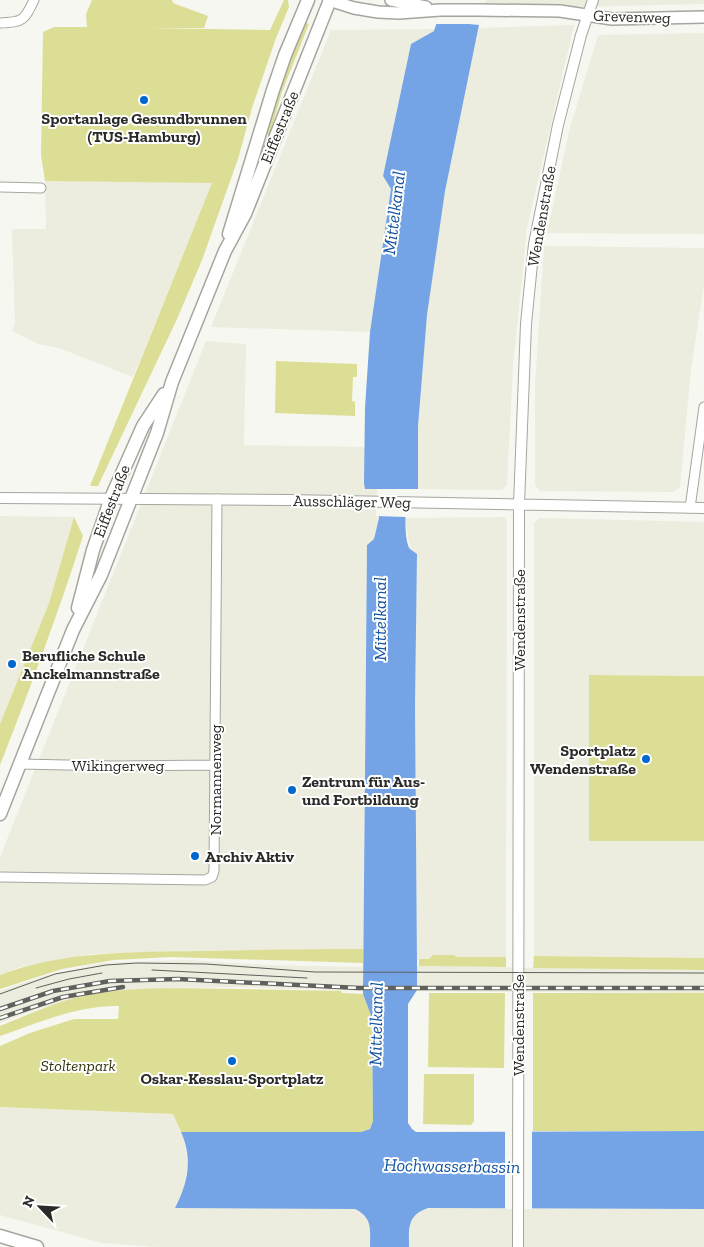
<svg xmlns="http://www.w3.org/2000/svg" width="704" height="1247" viewBox="0 0 704 1247" font-family="'Zilla Slab',serif">
  <rect width="100%" height="100%" fill="#f6f7f0"/>
  <path fill="#ecedde" d="M 486,0 L 704,0 L 704,4 L 483,9 Z
    M 574,25 L 527,228 L 513,366 L 507,485 L 502,490 L 418,489 L 418,426 L 426,324 L 433,271 L 447,177 L 479,28 Z
    M 435,29 L 434,31 L 411,44 L 383,176 L 391,189 L 370,332 L 211,327 L 331,30 Z
    M 704,33 L 704,234 L 547,233 L 569,131 L 598,35 Z
    M 45,181 L 213,182 L 133,377 L 59,348 L 38,344 L 12,331 L 15,324 L 12,229 L 46,229 Z
    M 544,246 L 704,248 L 704,285 L 691,369 L 680,487 L 673,492 L 540,491 L 535,485 L 535,384 Z
    M 206,341 L 246,344 L 244,445 L 365,447 L 365,488 L 379,489 L 379,518 L 374,539 L 367,545 L 363,949 L 172,951 L 91,954 L 20,967 L 0,975 L 0,857 Z
    M 0,516 L 74,517 L 49,603 L 0,724 Z
    M 505,517 L 507,523 L 506,957 L 457,957 L 454,955 L 429,959 L 418,959 L 417,965 L 415,706 L 417,554 L 410,548 L 405,518 Z
    M 540,518 L 704,522 L 704,676 L 589,675 L 704,841 L 704,958 L 534,956 L 534,523 Z
    M 187,960 L 264,965 L 359,967 L 421,966 L 704,970 L 704,993 L 359,991 L 240,987 L 168,988 L 103,994 L 37,1009 L 0,1023 L 0,991 L 11,987 L 44,976 L 102,963 Z
    M 0,1107 L 173,1114 L 184,1140 L 188,1165 L 184,1188 L 175,1208 L 355,1209 L 362,1213 L 367,1218 L 370,1225 L 370,1247 L 158,1247 L 102,1243 L 0,1215 Z
    M 428,1208 L 704,1209 L 704,1247 L 409,1247 L 410,1224 L 416,1213 Z"/>
  <path fill="#ddde95" d="M 92,0 L 172,0 L 173,3 L 208,16 L 204,28 L 147,28 L 270,30 L 284,0 L 288,0 L 289,7 L 276,38 L 252,108 L 238,159 L 202,260 L 177,319 L 98,486 L 90,486 L 212,183 L 45,181 L 41,155 L 43,32 L 54,27 L 87,27 L 86,14 Z
    M 304,22 L 309,24 L 282,92 L 270,134 L 266,135 L 265,134 L 278,90 Z
    M 276,361 L 357,364 L 357,377 L 353,377 L 352,401 L 355,402 L 355,416 L 275,413 Z
    M 74,517 L 83,536 C 58,614 30,689 0,765 L 0,724 L 49,603 Z
    M 589,675 L 704,676 L 704,841 L 589,841 Z
    M 363,949 L 363,963 L 171,957 L 114,960 L 62,969 L 0,989 L 0,975 C 63,951 133,952 199,951 C 254,950 309,949 363,949 Z
    M 433,955 L 454,955 L 457,957 L 506,957 L 506,967 L 419,966 L 419,959 L 429,959 Z
    M 534,956 L 704,958 L 704,970 L 533,968 Z
    M 237,989 L 341,991 L 342,993 L 363,994 L 372,1018 L 373,1111 L 373,1121 L 370,1129 L 361,1132 L 181,1132 L 173,1114 L 0,1107 L 0,1046 L 30,1033 L 74,1019 L 118,1019 L 119,1006 C 78,1005 38,1023 0,1036 L 0,1026 C 20,1018 40,1009 61,1002 C 116,984 179,989 237,989 Z
    M 429,993 L 505,993 L 504,1068 L 428,1067 Z
    M 533,993 L 704,993 L 704,1131 L 533,1131 Z
    M 424,1074 L 474,1074 L 474,1121 L 471,1125 L 423,1124 Z"/>
  <path fill="#74a4e5" d="M 444,0 L 477,0 L 469,24 L 479,25 L 445,191 L 427,315 L 418,426 L 418,489 L 406,489 C 406,502 403,540 410,549 C 412,551 415,552 417,554 L 415,706 L 417,965 L 417,990 L 408,1004 L 408,1123 L 412,1129 L 416,1132 L 704,1131 L 704,1209 L 428,1208 C 407,1215 409,1228 409,1247 L 370,1247 C 370,1229 373,1218 355,1209 L 175,1208 C 188,1183 193,1159 181,1132 L 361,1132 L 370,1129 L 373,1121 L 372,1018 L 363,994 L 367,545 L 374,539 L 379,518 L 379,489 L 365,489 L 364,483 L 365,408 L 370,332 L 391,189 L 383,176 L 411,44 L 434,31 Z"/>
  <path fill="#f6f7f0" d="M 443,0 L 479,0 L 472,22 L 475,22 L 474,24 L 436,24 Z
    M 377,489 L 407,489 L 406,517 L 376,516 Z
    M 505,1129 L 532,1129 L 532,1209 L 505,1209 Z"/>
  <g fill="none" stroke-linecap="round" stroke-linejoin="round">
    <g stroke="#a5a69f" stroke-width="11">
      <path id="minor" d="M 0,23 C 23,22 24,21 34,0
        M 0,187 L 41,188
        M 690,508 L 704,407
        M 20,764 L 113,766 L 216,765
        M 0,877 L 205,880 L 212,877 L 214,871 L 217,499"/>
    </g>
    <g stroke="#a5a69f" stroke-width="12">
      <path id="tertiary" d="M 0,498 L 288,500 L 704,508
        M 518,1247 L 519,504 L 526,324 L 534,244 L 558,125 L 581,35 L 593,0"/>
    </g>
    <g stroke="#a5a69f" stroke-width="14">
      <path id="secondary" d="M 329,0 L 354,8 L 378,12 L 399,13 L 440,10 L 479,10 L 560,11 L 612,19 L 704,17
        M 391,0 L 426,7"/>
    </g>
    <g stroke="#a5a69f" stroke-width="15">
      <path id="primary" d="M 229,234 L 273,90 L 285,55 L 308,0
        M 78,608 L 93,550 L 111,498 L 143,426 L 164,394
        M 0,814 L 73,630 L 101,575 L 157,433 L 172,382 L 225,251 L 245,214 L 330,0
        M 0,1236 L 37,1247"/>
    </g>
    <use href="#minor" stroke="#fff" stroke-width="9"/>
    <use href="#tertiary" stroke="#fff" stroke-width="10"/>
    <use href="#secondary" stroke="#fff" stroke-width="11"/>
    <use href="#primary" stroke="#fff" stroke-width="12"/>
    <path stroke="#60605d" stroke-width="1" d="M 152,970 L 307,978
      M 36,988 L 69,979 L 102,973
      M 0,994 L 55,974 L 106,965 L 137,963 L 206,964 L 315,972 L 704,973"/>
    <g stroke="#60605d" stroke-width="4.5">
      <path id="rail" d="M 0,1009 L 53,991 L 110,981 L 178,979 L 359,988 L 704,988
        M 0,1018 L 63,997 L 123,987"/>
    </g>
    <use href="#rail" stroke="#fffffe" stroke-width="2.5" stroke-dasharray="8" stroke-linecap="butt"/>
  </g>
  <g fill="#0067cf" stroke="#fffffe" stroke-width="2">
    <circle cx="144" cy="100" r="5"/>
    <circle cx="12" cy="664" r="5"/>
    <circle cx="646" cy="759" r="5"/>
    <circle cx="292" cy="790" r="5"/>
    <circle cx="195" cy="856" r="5"/>
    <circle cx="232" cy="1061" r="5"/>
  </g>
  <g text-anchor="middle" stroke-width="4" stroke-linejoin="round" paint-order="stroke">
    <g font-size="16" fill="#2a2a28" stroke="#fffffe">
      <text transform="translate(632 16) rotate(2)" y="6">Grevenweg</text>
      <text transform="translate(279 127) rotate(-68)" y="6">Eiffestraße</text>
      <text transform="translate(541 216) rotate(-80)" y="6">Wendenstraße</text>
      <text transform="translate(111 501) rotate(-69)" y="6">Eiffestraße</text>
      <text transform="translate(352 501) rotate(1)" y="6">Ausschläger Weg</text>
      <text transform="translate(519 620) rotate(-90)" y="6">Wendenstraße</text>
      <text x="118" y="771">Wikingerweg</text>
      <text transform="translate(215 780) rotate(-90)" y="6">Normannenweg</text>
      <text transform="translate(518 1025) rotate(-90)" y="6">Wendenstraße</text>
    </g>
    <g font-size="16" font-weight="bold" fill="#2a2a28" stroke="#fffffe" text-anchor="start">
      <text x="144" y="124" text-anchor="middle">Sportanlage Gesundbrunnen<tspan x="144" dy="18">(TUS-Hamburg)</tspan></text>
      <text x="22" y="661">Berufliche Schule<tspan x="22" dy="18">Anckelmannstraße</tspan></text>
      <text x="636" y="756" text-anchor="end">Sportplatz<tspan x="636" dy="18">Wendenstraße</tspan></text>
      <text x="302" y="787">Zentrum für Aus-<tspan x="302" dy="18">und Fortbildung</tspan></text>
      <text x="205" y="862">Archiv Aktiv</text>
      <text x="232" y="1084" text-anchor="middle">Oskar-Kesslau-Sportplatz</text>
    </g>
    <g font-size="16" font-style="italic" fill="#35350f" stroke="#fffffe">
      <text x="78" y="1071">Stoltenpark</text>
    </g>
    <g font-size="18" font-style="italic" fill="#1454a1" stroke="#fffffe">
      <text transform="translate(394 213) rotate(-83)" y="6">Mittelkanal</text>
      <text transform="translate(380 619) rotate(-90)" y="6">Mittelkanal</text>
      <text transform="translate(376 1024) rotate(-89)" y="6">Mittelkanal</text>
      <text transform="translate(452 1166) rotate(1)" y="6">Hochwasserbassin</text>
    </g>
  </g>
  <g transform="translate(40 1207) rotate(295)" stroke="#fffffe" stroke-width="4" paint-order="stroke">
  <path d="M0-4L9 19L0 12L-9 19Z" fill="#2a2a28"/>
  <text y="-8" font-size="14" font-weight="bold" text-anchor="middle" fill="#2a2a28">N</text>
  </g>
</svg>
